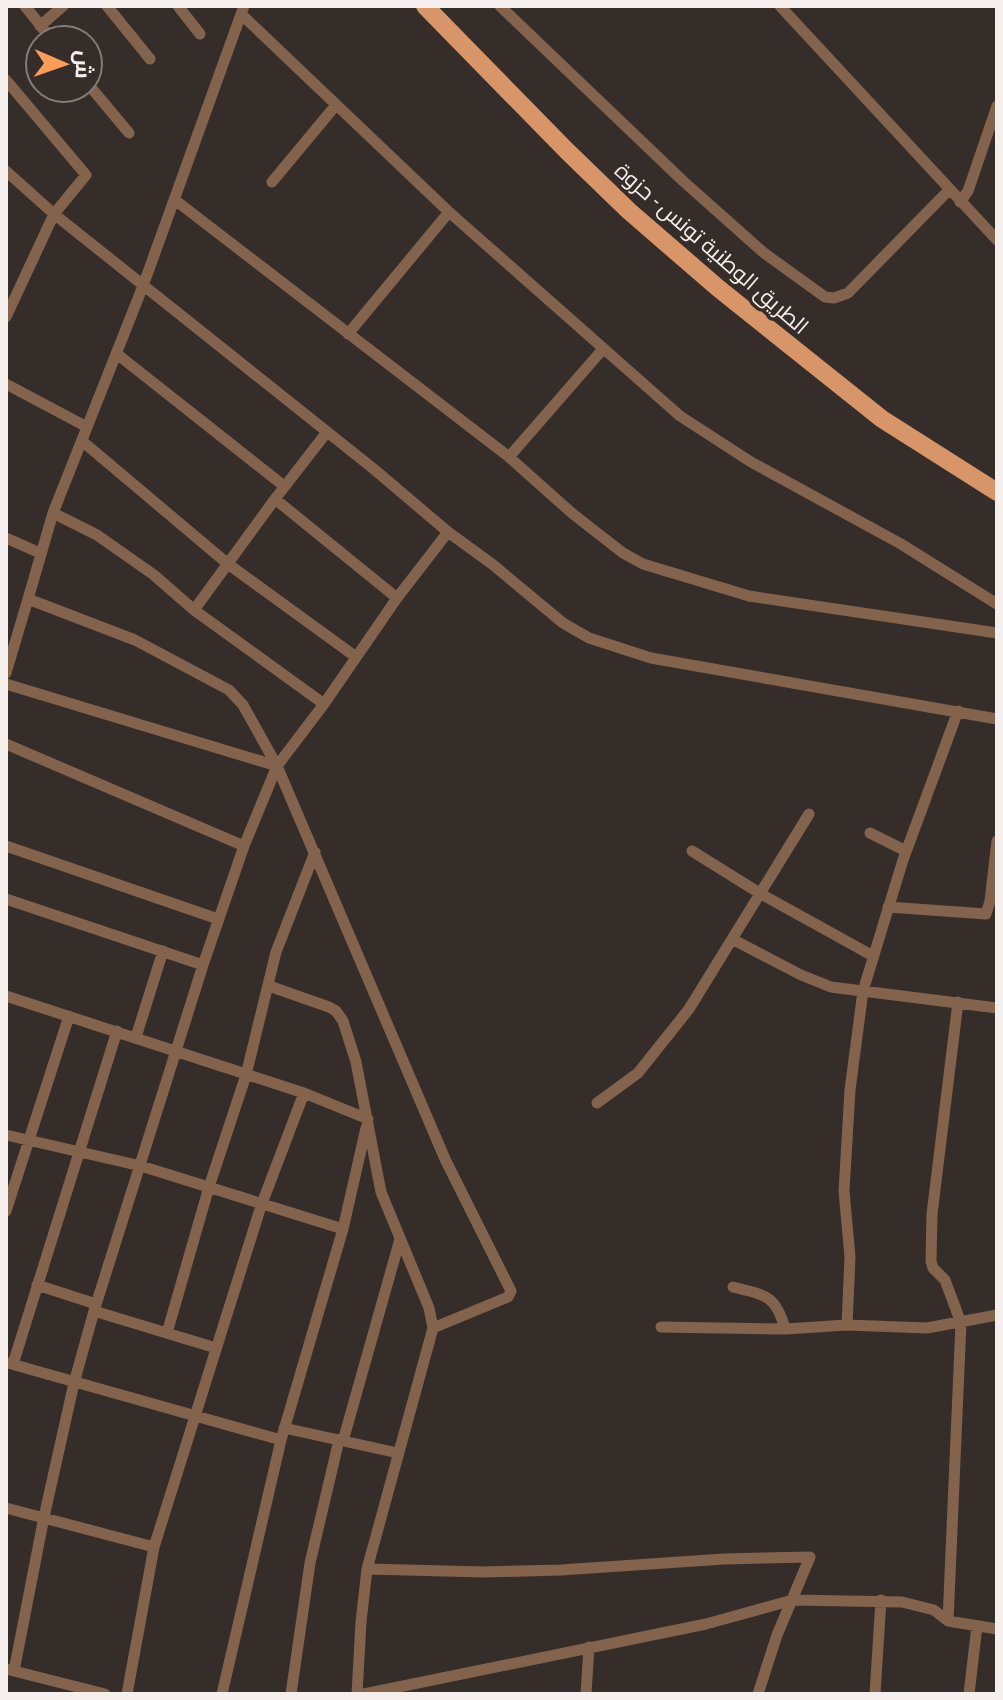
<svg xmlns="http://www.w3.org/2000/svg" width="1003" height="1700" viewBox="0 0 1003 1700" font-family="'PT Sans Narrow',Cairo,sans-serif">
  <rect width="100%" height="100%" fill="#352d29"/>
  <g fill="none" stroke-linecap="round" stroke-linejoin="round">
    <path stroke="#84634d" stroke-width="11" d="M 25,6 L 52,40
      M 107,6 L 150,59
      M 178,6 L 200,34
      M 244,6 L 143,286 L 53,513 L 28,599 L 135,640 L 229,690 L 243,705 L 277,766 L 445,1159 L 511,1291 L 508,1297 L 433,1328
      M 500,6 L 683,181 L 764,253 L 825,297 L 834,298 L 848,293 L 949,190
      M 780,6 L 997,240
      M 241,14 L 449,212 L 680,416 L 751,462 L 901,544 L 997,604
      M 40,26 L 63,6
      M 6,80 L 86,175 L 54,214 L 6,317
      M 88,84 L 129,133
      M 6,171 L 54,214 L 375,470 L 448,532 L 492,564 L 563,623 L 589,638 L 651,658 L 997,719
      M 272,182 L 336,105
      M 175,200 L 509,457 L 573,514 L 623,553 L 643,564 L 749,596 L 997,633
      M 960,202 L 968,191 L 997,106
      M 348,334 L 449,212
      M 117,354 L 284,486
      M 6,384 L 87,427
      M 82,441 L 228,564 L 356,657
      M 509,457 L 603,349
      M 275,499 L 397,598
      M 53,513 L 97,535 L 154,575 L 194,610 L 324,704
      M 6,538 L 40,553
      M 194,610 L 275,499 L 327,432
      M 6,673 L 28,599
      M 6,684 L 277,766
      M 958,711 L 903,860 L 863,991 L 850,1090 L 844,1191 L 850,1257 L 847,1325 L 927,1328 L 997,1315
      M 6,744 L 244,846
      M 870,833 L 906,851
      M 6,846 L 218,919
      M 692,851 L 761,894 L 873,956
      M 6,899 L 203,965
      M 888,907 L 986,914 L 990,901 L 997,841
      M 734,940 L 801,975 L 831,987 L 997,1008
      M 269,986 L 329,1007 L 336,1011 L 343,1021 L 356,1062 L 381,1192 L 429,1308 L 433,1328 L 367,1569 L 361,1622 L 357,1694
      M 6,996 L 304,1093 L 368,1119
      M 136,1037 L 163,951
      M 597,1103 L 638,1073 L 689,1009 L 809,814
      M 6,1135 L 141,1166 L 343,1229
      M 6,1211 L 69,1016
      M 37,1285 L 96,1304
      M 733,1287 C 765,1295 776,1295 785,1329
      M 94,1311 L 216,1348
      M 661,1327 L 785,1329 L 847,1325
      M 167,1333 L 209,1187 L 246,1075 L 276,952 L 315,852
      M 8,1363 L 281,1440
      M 13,1364 L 117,1031
      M 284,1428 L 398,1453
      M 343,1441 L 400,1239
      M 6,1508 L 154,1547
      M 367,1569 L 484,1572 L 561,1570 L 724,1559 L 810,1557 L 777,1635 L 758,1694
      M 948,1621 L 961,1323 L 945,1280 L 933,1268 L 931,1261 L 932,1214 L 958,1002
      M 6,1669 L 105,1694
      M 14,1671 L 44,1517 L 74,1383 L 94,1311 L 203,965 L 244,846 L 277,766 L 324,704 L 397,598 L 448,532
      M 127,1694 L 154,1547 L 261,1206 L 304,1093
      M 222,1694 L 281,1440 L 343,1229 L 366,1128
      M 291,1694 L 310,1563 L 339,1440
      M 364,1694 L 706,1624 L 793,1600 L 902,1602 L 934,1610 L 948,1621 L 997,1629
      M 586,1694 L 589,1647
      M 875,1694 L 881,1600
      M 969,1694 L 977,1626"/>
    <path stroke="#d89567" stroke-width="18" d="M 425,6 L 567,151 L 629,211 L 718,288 L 882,419 L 997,492"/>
  </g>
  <g text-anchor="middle" stroke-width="7" stroke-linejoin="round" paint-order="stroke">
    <g font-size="22" fill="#f5f0ed" stroke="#352d29">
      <text transform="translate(712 248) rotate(41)" y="8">الطريق الوطنية تونس - حزوة</text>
    </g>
  </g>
  <rect width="1003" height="1700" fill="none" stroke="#f5f0ed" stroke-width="16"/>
  <g transform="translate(64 64) rotate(92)"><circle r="38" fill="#352d29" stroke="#827b77" stroke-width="2"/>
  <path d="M0-6L14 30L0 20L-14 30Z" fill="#fd9c56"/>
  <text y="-12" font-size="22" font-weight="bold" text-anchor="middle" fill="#f5f0ed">ش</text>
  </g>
</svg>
